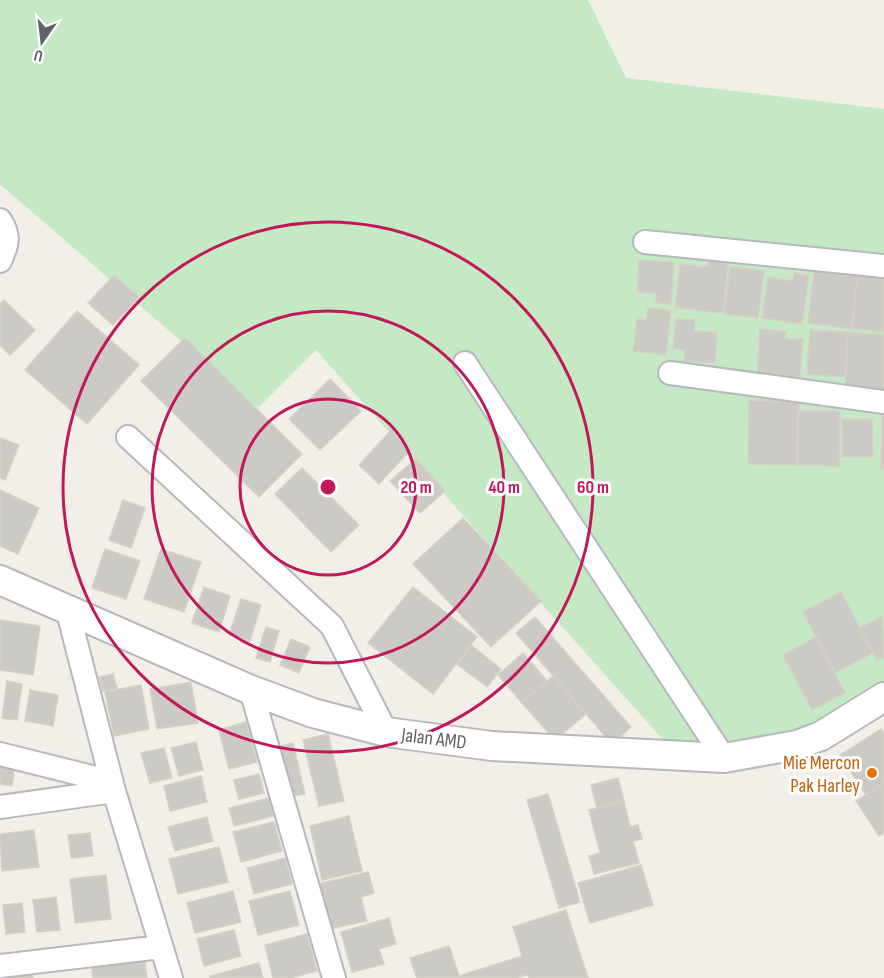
<svg xmlns="http://www.w3.org/2000/svg" width="884" height="978" viewBox="0 0 884 978" font-family="'Sofia Sans Condensed',sans-serif">
  <rect width="100%" height="100%" fill="#f1efe8"/>
  <path fill="#c5e8c5" d="M 0,0 L 588,0 L 626,78 L 884,109 L 884,682 L 773,745 L 665,742 L 316,350 L 258,408 L 0,184 Z"/>
  <path fill="#cccac5" stroke="#d6d1c6" stroke-width="1.5" d="M 709,259 L 728,262 L 723,313 L 675,308 L 680,264 L 708,267 Z
    M 639,260 L 674,262 L 671,304 L 656,303 L 656,294 L 637,292 Z
    M 730,267 L 764,271 L 758,318 L 724,314 Z
    M 814,270 L 857,275 L 852,329 L 808,323 Z
    M 794,273 L 809,275 L 802,324 L 762,318 L 768,277 L 793,281 Z
    M 114,275 L 139,297 L 113,325 L 88,303 Z
    M 857,275 L 884,278 L 884,332 L 852,329 Z
    M 4,300 L 35,330 L 10,355 L 0,345 L 0,304 Z
    M 648,308 L 671,310 L 666,355 L 633,351 L 637,319 L 646,320 Z
    M 77,311 L 139,365 L 87,424 L 25,370 Z
    M 676,319 L 695,320 L 694,331 L 717,332 L 715,363 L 684,361 L 685,350 L 673,349 Z
    M 760,329 L 786,331 L 785,338 L 803,339 L 800,377 L 757,374 Z
    M 810,330 L 848,332 L 846,377 L 807,374 Z
    M 848,332 L 884,335 L 884,389 L 845,386 Z
    M 185,338 L 302,454 L 259,497 L 141,381 Z
    M 330,379 L 361,411 L 320,450 L 289,419 Z
    M 749,400 L 799,401 L 797,465 L 748,464 Z
    M 798,410 L 840,411 L 839,466 L 797,465 Z
    M 882,416 L 884,416 L 884,469 L 881,469 Z
    M 842,419 L 872,419 L 873,457 L 842,457 Z
    M 391,430 L 411,449 L 379,484 L 359,465 Z
    M 0,438 L 19,445 L 5,480 L 0,478 Z
    M 416,459 L 445,491 L 420,513 L 390,481 Z
    M 302,468 L 359,525 L 331,552 L 275,494 Z
    M 0,490 L 39,508 L 18,554 L 0,546 Z
    M 123,500 L 145,508 L 131,548 L 109,540 Z
    M 463,518 L 541,601 L 491,647 L 413,564 Z
    M 105,549 L 140,561 L 126,599 L 92,588 Z
    M 161,549 L 201,562 L 184,612 L 144,599 Z
    M 204,587 L 230,596 L 219,632 L 192,623 Z
    M 413,587 L 477,637 L 433,694 L 368,643 Z
    M 841,592 L 873,653 L 835,673 L 803,612 Z
    M 241,599 L 261,605 L 250,641 L 229,635 Z
    M 882,616 L 884,657 L 877,661 L 860,628 Z
    M 535,617 L 631,727 L 612,744 L 516,633 Z
    M 0,620 L 40,626 L 33,675 L 0,670 Z
    M 266,627 L 279,631 L 270,662 L 256,658 Z
    M 816,637 L 845,693 L 812,710 L 783,655 Z
    M 291,639 L 310,647 L 299,673 L 280,665 Z
    M 471,645 L 501,669 L 487,687 L 457,664 Z
    M 523,653 L 547,681 L 522,703 L 498,675 Z
    M 113,674 L 117,688 L 103,691 L 99,677 Z
    M 553,676 L 586,714 L 555,740 L 522,703 Z
    M 7,681 L 22,684 L 17,720 L 2,718 Z
    M 191,682 L 198,723 L 157,729 L 150,689 Z
    M 141,685 L 149,729 L 114,736 L 105,692 Z
    M 30,690 L 58,695 L 53,726 L 25,721 Z
    M 246,722 L 257,762 L 229,769 L 219,730 Z
    M 881,729 L 884,733 L 884,783 L 866,795 L 840,755 Z
    M 328,734 L 344,801 L 319,806 L 303,740 Z
    M 196,742 L 203,770 L 179,776 L 171,748 Z
    M 293,743 L 305,794 L 289,797 L 277,747 Z
    M 164,748 L 172,778 L 150,783 L 141,753 Z
    M 0,763 L 15,765 L 12,786 L 0,784 Z
    M 259,774 L 264,793 L 239,799 L 234,780 Z
    M 201,776 L 207,802 L 170,811 L 164,786 Z
    M 618,778 L 624,801 L 597,808 L 591,785 Z
    M 884,783 L 884,833 L 879,836 L 856,801 Z
    M 548,794 L 580,902 L 559,908 L 527,800 Z
    M 269,798 L 274,816 L 234,826 L 229,808 Z
    M 624,801 L 630,827 L 638,825 L 642,839 L 633,841 L 639,863 L 594,874 L 589,856 L 600,853 L 589,810 Z
    M 349,816 L 362,871 L 322,880 L 310,826 Z
    M 207,817 L 213,841 L 175,851 L 168,827 Z
    M 274,822 L 282,851 L 241,862 L 233,832 Z
    M 34,830 L 39,867 L 2,871 L 0,834 Z
    M 90,833 L 93,856 L 71,858 L 68,835 Z
    M 219,847 L 228,882 L 178,894 L 169,859 Z
    M 285,858 L 292,884 L 254,894 L 247,868 Z
    M 641,865 L 653,905 L 590,923 L 578,883 Z
    M 368,872 L 374,893 L 361,897 L 367,921 L 329,929 L 318,884 Z
    M 106,875 L 111,919 L 75,923 L 70,879 Z
    M 233,891 L 241,922 L 195,933 L 187,903 Z
    M 290,891 L 299,925 L 258,935 L 249,901 Z
    M 56,897 L 60,930 L 37,932 L 33,900 Z
    M 22,903 L 25,932 L 6,934 L 3,905 Z
    M 566,910 L 588,978 L 529,978 L 528,974 L 516,978 L 417,978 L 410,958 L 449,946 L 459,976 L 522,956 L 513,927 Z
    M 389,918 L 396,944 L 379,949 L 384,964 L 352,972 L 341,932 Z
    M 234,930 L 241,956 L 204,966 L 197,939 Z
    M 307,934 L 317,971 L 290,978 L 273,978 L 265,945 Z
    M 144,956 L 147,978 L 93,978 L 91,961 Z
    M 259,963 L 263,978 L 210,978 L 210,976 Z
    M 32,969 L 33,978 L 2,978 L 1,973 Z"/>
  <g fill="none" stroke-linecap="round" stroke-linejoin="round">
    <g stroke="#b5b8bc" stroke-width="26">
      <path id="minor" d="M 0,220 C 10,235 8,244 0,261
        M 645,242 L 884,266
        M 465,363 L 724,758
        M 670,373 L 884,402
        M 128,437 L 332,626 L 386,732
        M 67,608 L 114,791 L 171,978
        M 251,690 L 334,978
        M 0,754 L 112,782
        M 0,807 L 114,791
        M 0,966 L 161,947"/>
    </g>
    <g stroke="#b5b8bc" stroke-width="32">
      <path id="tertiary" d="M 0,580 L 251,690 L 313,713 L 386,732 L 492,746 L 724,758 L 797,745 L 821,736 L 884,697"/>
    </g>
    <use href="#minor" stroke="#fff" stroke-width="22"/>
    <use href="#tertiary" stroke="#fff" stroke-width="28"/>
  </g>
  <g fill="none" stroke="#c2185b" stroke-width="3">
    <circle cx="328" cy="487" r="88"/>
    <circle cx="328" cy="487" r="176"/>
    <circle cx="328" cy="487" r="265"/>
  </g>
  <circle fill="#e8710a" stroke="#fff" stroke-width="2" cx="872" cy="773" r="6"/>
  <g text-anchor="middle" stroke-width="6" stroke-linejoin="round" paint-order="stroke">
    <g font-size="20" fill="#5f6368" stroke="#fff">
      <text transform="translate(434 738) rotate(7)" y="7">Jalan AMD</text>
    </g>
    <g font-size="20" fill="#c56008" stroke="#fff" text-anchor="end">
      <text x="860" y="769">Mie Mercon<tspan x="860" dy="23">Pak Harley</tspan></text>
    </g>
  </g>
  <circle cx="328" cy="487" r="9" fill="#c2185b" stroke="#fff" stroke-width="3"/>
  <g font-size="18" text-anchor="middle" font-weight="bold" fill="#c2185b" stroke="#fff" stroke-width="6" stroke-linejoin="round" paint-order="stroke">
    <text x="416" y="493">20 m</text>
    <text x="504" y="493">40 m</text>
    <text x="593" y="493">60 m</text>
  </g>
  <g transform="translate(42 42) rotate(194)" stroke="#ffffff" stroke-width="4.5" paint-order="stroke">
  <path d="M0-4.5L10 22L0 15L-10 22Z" fill="#5f6368"/>
  <text y="-9" font-size="16" font-weight="bold" text-anchor="middle" fill="#5f6368">U</text>
  </g>
</svg>
